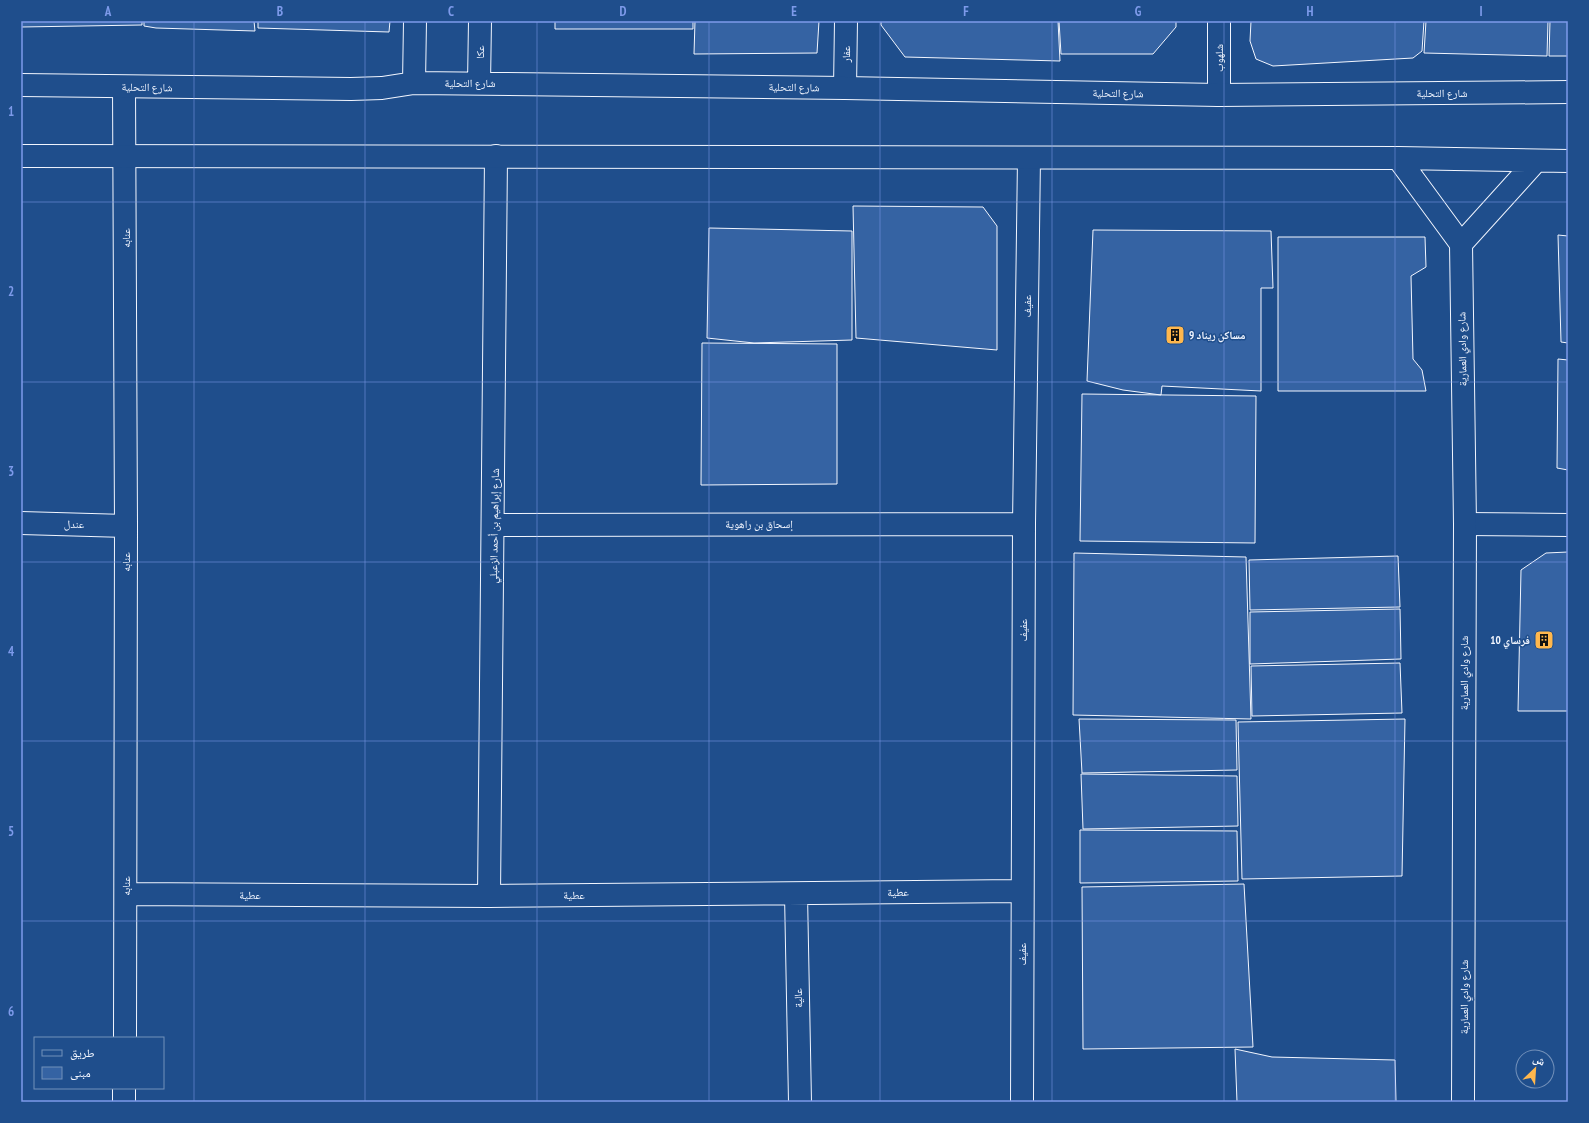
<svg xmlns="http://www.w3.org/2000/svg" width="1589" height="1123" viewBox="0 0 1589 1123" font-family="'PT Sans Narrow','Noto Naskh Arabic',sans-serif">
  <rect width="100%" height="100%" fill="#1f4e8c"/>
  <path fill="#3563a3" stroke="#f2f6ff" d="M 21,21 L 142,21 L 142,25 L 21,27 Z
    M 144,21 L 254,21 L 255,31 L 156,28 L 144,26 Z
    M 258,21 L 390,21 L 389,32 L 258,28 Z
    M 555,21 L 693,21 L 693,29 L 555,29 Z
    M 695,21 L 819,21 L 817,53 L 694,54 Z
    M 881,21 L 1058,21 L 1060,61 L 905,57 L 881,25 Z
    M 1059,21 L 1176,21 L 1176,27 L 1153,54 L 1061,54 Z
    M 1251,21 L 1424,21 L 1422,51 L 1413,58 L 1273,66 L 1256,59 L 1250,41 Z
    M 1426,21 L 1548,21 L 1547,56 L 1424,53 Z
    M 1550,21 L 1568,21 L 1568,56 L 1549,56 Z
    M 853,206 L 983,207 L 997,226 L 997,350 L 856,338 Z
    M 709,228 L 852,231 L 852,340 L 754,343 L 707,338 Z
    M 1093,230 L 1271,231 L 1273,288 L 1261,288 L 1261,391 L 1162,386 L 1161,395 L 1123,390 L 1087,381 Z
    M 1558,235 L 1568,236 L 1568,343 L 1561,342 Z
    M 1278,237 L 1425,237 L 1426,267 L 1411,276 L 1413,359 L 1422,370 L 1426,391 L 1278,391 Z
    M 702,343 L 837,344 L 837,484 L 701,485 Z
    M 1558,359 L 1568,360 L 1568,470 L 1557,468 Z
    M 1082,394 L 1256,396 L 1255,543 L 1080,541 Z
    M 1568,552 L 1568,711 L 1518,711 L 1521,570 L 1546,553 Z
    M 1074,553 L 1246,557 L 1251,719 L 1073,715 Z
    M 1398,556 L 1400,607 L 1250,610 L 1249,560 Z
    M 1400,609 L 1401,659 L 1250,664 L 1250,612 Z
    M 1400,663 L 1402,713 L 1252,716 L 1251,666 Z
    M 1079,719 L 1236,720 L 1237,770 L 1082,773 Z
    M 1405,719 L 1402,876 L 1242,879 L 1238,722 Z
    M 1081,774 L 1237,776 L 1238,826 L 1083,829 Z
    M 1080,830 L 1237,831 L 1238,881 L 1080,883 Z
    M 1244,884 L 1253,1047 L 1083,1049 L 1082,887 Z
    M 1235,1049 L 1272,1057 L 1395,1060 L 1396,1102 L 1237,1102 Z"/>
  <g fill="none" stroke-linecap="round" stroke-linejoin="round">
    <g stroke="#f2f6ff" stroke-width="24">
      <path id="minor" d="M 124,87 L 126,526 L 125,1038
        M 845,88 L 846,21
        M 1219,95 L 1219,21
        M 21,523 L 126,526
        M 1465,524 L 1568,525
        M 494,525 L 1024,524
        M 126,894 L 489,896 L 1022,891
        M 796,894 L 800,1102
        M 489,896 L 496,156
        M 124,1102 L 124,1088
        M 1022,1102 L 1024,524 L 1029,158"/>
    </g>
    <g stroke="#f2f6ff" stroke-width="24">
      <path id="tertiary" d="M 414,83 L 415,21
        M 479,83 L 480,21
        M 21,85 L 351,89 L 382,88 L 414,83 L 845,88 L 1219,95 L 1568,92
        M 21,156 L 1398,158 L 1568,161
        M 1398,158 L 1461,244
        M 1461,244 L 1465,524 L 1463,1102
        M 1461,244 L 1536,161"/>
    </g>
    <use href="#minor" stroke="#1f4e8c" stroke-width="22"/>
    <use href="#tertiary" stroke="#1f4e8c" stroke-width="22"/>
  </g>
  <path fill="none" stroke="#7d9aea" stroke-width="1" stroke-opacity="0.55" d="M 194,21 L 194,1102M 365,21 L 365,1102M 537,21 L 537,1102M 709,21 L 709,1102M 880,21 L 880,1102M 1052,21 L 1052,1102M 1224,21 L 1224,1102M 1395,21 L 1395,1102M 21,202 L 1568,202M 21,382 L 1568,382M 21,562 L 1568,562M 21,741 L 1568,741M 21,921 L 1568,921"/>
  <defs>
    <g id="building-square" transform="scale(1)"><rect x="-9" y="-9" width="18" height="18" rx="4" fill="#ffb74d" stroke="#1f4e8c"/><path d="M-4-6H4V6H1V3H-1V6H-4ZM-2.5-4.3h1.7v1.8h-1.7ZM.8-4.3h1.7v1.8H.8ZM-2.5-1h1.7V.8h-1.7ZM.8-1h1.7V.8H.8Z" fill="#111"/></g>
  </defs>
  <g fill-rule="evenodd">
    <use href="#building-square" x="1175" y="335"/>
    <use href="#building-square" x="1544" y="640"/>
  </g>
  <g text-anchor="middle" stroke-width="3" stroke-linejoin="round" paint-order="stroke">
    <g font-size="11" fill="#f2f6ff" stroke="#1f4e8c">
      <text transform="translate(480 52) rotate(-89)" y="4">عكا</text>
      <text transform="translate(846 54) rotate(-89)" y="4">عفار</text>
      <text transform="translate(1219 58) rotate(-90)" y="4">شلهوب</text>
      <text x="470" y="87">شارع التحلية</text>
      <text transform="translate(147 87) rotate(1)" y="4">شارع التحلية</text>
      <text transform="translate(794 87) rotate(1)" y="4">شارع التحلية</text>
      <text transform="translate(1118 93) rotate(1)" y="4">شارع التحلية</text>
      <text x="1442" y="97">شارع التحلية</text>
      <text transform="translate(126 238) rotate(-90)" y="4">عنابه</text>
      <text transform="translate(1027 306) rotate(-89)" y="4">عفيف</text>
      <text transform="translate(1462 349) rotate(-91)" y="4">شارع وادي العمارية</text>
      <text transform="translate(74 524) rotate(1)" y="4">عندل</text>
      <text x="759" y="528">إسحاق بن راهوية</text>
      <text transform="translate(494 526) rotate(-89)" y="4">شارع إبراهيم بن أحمد الزعبلي</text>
      <text transform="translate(126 562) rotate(-90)" y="4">عنابه</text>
      <text transform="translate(1023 630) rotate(-90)" y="4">عفيف</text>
      <text transform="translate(1464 673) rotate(-90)" y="4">شارع وادي العمارية</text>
      <text transform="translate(126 886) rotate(-90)" y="4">عنابه</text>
      <text transform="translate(898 892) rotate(-1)" y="4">عطية</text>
      <text x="250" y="899">عطية</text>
      <text x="574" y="899">عطية</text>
      <text transform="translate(1022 954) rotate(-90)" y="4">عفيف</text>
      <text transform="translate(1464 997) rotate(-90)" y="4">شارع وادي العمارية</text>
      <text transform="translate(798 998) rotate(-91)" y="4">عالية</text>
    </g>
    <g font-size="11" font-weight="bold" fill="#f2f6ff" stroke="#1f4e8c" text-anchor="start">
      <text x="1189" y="339">مساكن ريناد 9</text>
      <text x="1530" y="644" text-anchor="end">فرساي 10</text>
    </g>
  </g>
  <rect width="1589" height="1123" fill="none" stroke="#1f4e8c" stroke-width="44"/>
  <rect x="34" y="1037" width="130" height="52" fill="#1f4e8c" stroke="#7391ba"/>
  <rect x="42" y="1050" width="20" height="6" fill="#1f4e8c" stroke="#7391ba"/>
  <text x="70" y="1057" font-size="12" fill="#f2f6ff">طريق</text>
  <rect x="42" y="1067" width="20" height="12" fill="#3563a3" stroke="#7391ba"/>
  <text x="70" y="1077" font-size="12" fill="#f2f6ff">مبنى</text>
  <g transform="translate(1535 1069) rotate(25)"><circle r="19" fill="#1f4e8c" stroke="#7391ba"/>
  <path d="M0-3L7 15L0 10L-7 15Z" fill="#ffb74d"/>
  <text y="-6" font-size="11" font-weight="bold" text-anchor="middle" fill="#f2f6ff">ش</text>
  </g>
  <rect x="22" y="22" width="1545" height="1079" fill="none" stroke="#7d9aea" stroke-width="1.5"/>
  <g font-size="13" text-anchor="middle" font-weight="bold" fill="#7d9aea">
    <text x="108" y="16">A</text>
    <text x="280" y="16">B</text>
    <text x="451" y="16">C</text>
    <text x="623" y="16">D</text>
    <text x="794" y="16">E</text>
    <text x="966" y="16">F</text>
    <text x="1138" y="16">G</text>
    <text x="1310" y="16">H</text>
    <text x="1481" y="16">I</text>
    <text x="11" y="116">1</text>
    <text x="11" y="296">2</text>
    <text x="11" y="476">3</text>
    <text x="11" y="656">4</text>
    <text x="11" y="836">5</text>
    <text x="11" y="1016">6</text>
  </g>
</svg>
